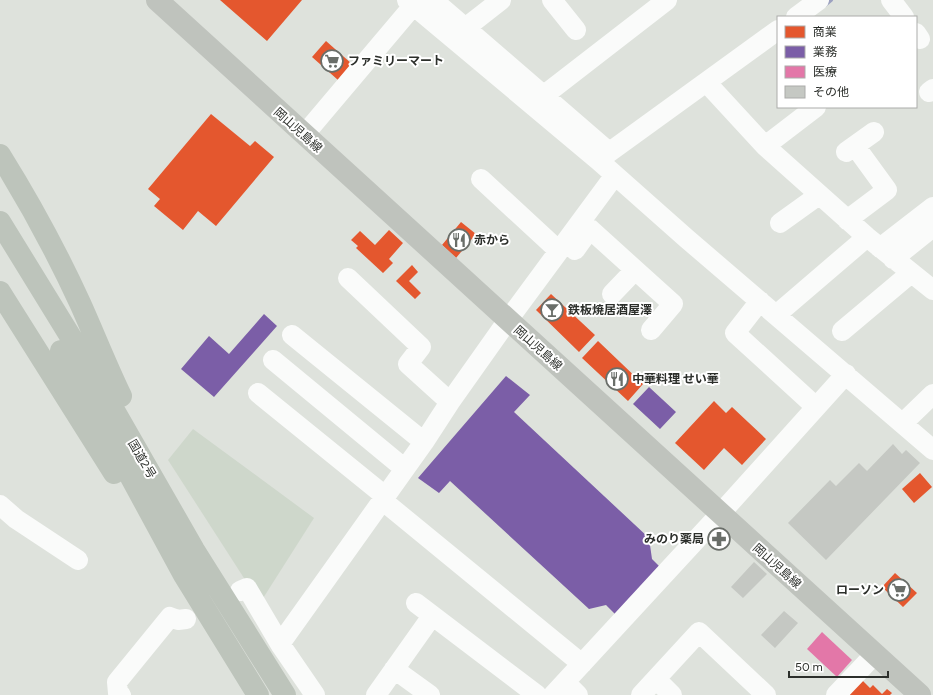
<svg xmlns="http://www.w3.org/2000/svg" width="933" height="695" viewBox="0 0 933 695" font-family="Figtree,'Noto Sans JP',sans-serif">
  <rect width="100%" height="100%" fill="#dee2dc"/>
  <path fill="#ced7cb" d="M 193,429 L 314,518 L 260,603 L 168,460 Z"/>
  <path fill="#e4572e" d="M 220,0 L 302,0 L 267,41 Z
    M 326,41 L 352,64 L 338,80 L 312,57 Z
    M 211,114 L 250,146 L 255,141 L 274,157 L 216,226 L 198,211 L 183,230 L 154,206 L 160,199 L 148,189 Z
    M 461,222 L 476,234 L 456,258 L 442,245 Z
    M 389,230 L 403,243 L 389,259 L 393,263 L 383,273 L 356,248 L 358,246 L 351,240 L 360,231 L 375,245 Z
    M 412,265 L 418,272 L 409,281 L 421,293 L 415,299 L 396,281 Z
    M 551,294 L 595,335 L 579,352 L 536,310 Z
    M 598,341 L 643,384 L 628,401 L 582,358 Z
    M 714,401 L 726,413 L 732,407 L 766,439 L 742,465 L 724,448 L 704,470 L 675,443 Z
    M 920,473 L 932,487 L 914,503 L 902,489 Z
    M 717,529 L 730,541 L 722,549 L 709,537 Z
    M 895,573 L 917,593 L 903,607 L 882,587 Z
    M 860,678 L 870,688 L 873,685 L 882,694 L 887,689 L 892,693 L 890,695 L 844,695 Z"/>
  <path fill="#7b5ea7" d="M 264,314 L 277,326 L 214,397 L 181,369 L 209,336 L 229,354 Z
    M 506,376 L 530,395 L 514,412 L 649,538 L 652,559 L 660,567 L 616,615 L 606,605 L 589,609 L 450,481 L 439,493 L 418,478 Z
    M 649,387 L 676,412 L 660,429 L 633,404 Z"/>
  <path fill="#e377a8" d="M 822,632 L 852,660 L 837,677 L 807,649 Z"/>
  <g fill="none" stroke-linecap="round" stroke-linejoin="round">
    <path stroke="#9ca1c0" stroke-width="4" d="M 825,5 L 831,0"/>
  </g>
  <path fill="#c5c8c3" d="M 893,444 L 902,454 L 906,450 L 920,463 L 826,560 L 788,523 L 830,480 L 836,486 L 859,463 L 867,471 Z
    M 754,562 L 767,574 L 743,598 L 731,587 Z
    M 784,611 L 798,623 L 775,648 L 761,635 Z"/>
  <g fill="none" stroke-linecap="round" stroke-linejoin="round">
    <path stroke="#fafbfa" stroke-width="20" d="M 407,0 L 598,160 L 686,238 L 933,450
      M 433,0 L 609,152
      M 552,0 L 576,30
      M 891,0 L 904,17
      M 796,17 L 819,0
      M 916,33 L 920,39
      M 455,36 L 501,0
      M 706,82 L 765,146 L 867,237 L 933,290
      M 929,92 L 933,89
      M 534,103 L 667,0
      M 304,135 L 418,0
      M 765,146 L 816,107
      M 846,152 L 874,132
      M 600,159 L 778,30
      M 481,179 L 559,251
      M 847,220 L 887,190 L 855,146
      M 780,223 L 819,195
      M 880,248 L 933,207
      M 575,250 L 590,229 L 673,304 L 651,330
      M 893,259 L 933,227
      M 348,278 L 421,347 L 408,364 L 450,402
      M 612,294 L 635,270
      M 760,301 L 735,333 L 816,407
      M 776,315 L 867,237
      M 842,331 L 911,273
      M 292,335 L 424,442
      M 273,360 L 405,469
      M 258,393 L 385,496
      M 903,423 L 933,394
      M 382,500 L 582,664
      M 0,505 L 16,519 L 78,560
      M 240,591 L 247,588 L 280,644 L 315,695
      M 416,603 L 537,695
      M 280,644 L 424,442 L 450,402 L 508,320 L 615,175
      M 394,669 L 430,695
      M 656,679 L 672,695
      M 565,682 L 578,695
      M 121,695 L 118,693 L 117,682 L 170,617 L 178,620 L 186,619
      M 376,695 L 432,616
      M 553,695 L 720,514 L 846,374
      M 641,695 L 699,632 L 766,695
      M 836,695 L 875,654"/>
    <path stroke="#bfc3bd" stroke-width="22" d="M 157,0 L 920,695"/>
    <path stroke="#bdc4bb" stroke-width="22" d="M 0,155 C 30,203 57,253 80,303 C 94,334 106,365 121,396
      M 0,222 L 88,365 L 194,550 L 285,695
      M 0,292 L 114,473
      M 61,351 L 75,374 L 184,575 L 258,695"/>
  </g>
  <defs>
    <g id="supermarket-ring" transform="scale(1.15)"><circle r="9.5" fill="#fff" stroke="#6a6e69" stroke-width="1.5"/><path d="M-6-5.5h2.5l.6 2H6L4.5 2H-2.5L-4.4-4H-6ZM-1.5 3.2a1.3 1.3 0 1 0 .1 0ZM3 3.2a1.3 1.3 0 1 0 .1 0Z" fill="#6a6e69"/></g>
    <g id="restaurant-ring" transform="scale(1.15)"><circle r="9.5" fill="#fff" stroke="#6a6e69" stroke-width="1.5"/><path d="M-5-6h1v4h1v-4h1v4h1v-4h1v5L-1.5 .5V6h-2V.5L-5-1ZM5-6V6H3V1.5H1.5Q1.5-4 5-6Z" fill="#6a6e69"/></g>
    <g id="bar-ring" transform="scale(1.15)"><circle r="9.5" fill="#fff" stroke="#6a6e69" stroke-width="1.5"/><path d="M-6-5H6L.8 .8V4.5H3.5V6h-7V4.5H-.8V.8Z" fill="#6a6e69"/></g>
    <g id="pharmacy-ring" transform="scale(1.15)"><circle r="9.5" fill="#fff" stroke="#6a6e69" stroke-width="1.5"/><path d="M-2-6h4v4h4v4h-4v4h-4v-4h-4v-4h4Z" fill="#6a6e69"/></g>
  </defs>
  <g fill-rule="evenodd">
    <use href="#supermarket-ring" x="332" y="61"/>
    <use href="#restaurant-ring" x="459" y="240"/>
    <use href="#bar-ring" x="552" y="310"/>
    <use href="#restaurant-ring" x="617" y="379"/>
    <use href="#pharmacy-ring" x="719" y="539"/>
    <use href="#supermarket-ring" x="899" y="590"/>
  </g>
  <g text-anchor="middle" stroke-width="4" stroke-linejoin="round" paint-order="stroke">
    <g font-size="12" font-weight="bold" fill="#2c2f2b" stroke="#fff" text-anchor="start">
      <text x="348" y="65">ファミリーマート</text>
      <text x="474" y="244">赤から</text>
      <text x="568" y="314">鉄板焼居酒屋澤</text>
      <text x="632" y="383">中華料理 せい華</text>
      <text x="704" y="543" text-anchor="end">みのり薬局</text>
      <text x="884" y="594" text-anchor="end">ローソン</text>
    </g>
    <g font-size="12" fill="#2c2f2b" stroke="#fff">
      <text transform="translate(298 130) rotate(42)" y="4">岡山児島線</text>
      <text transform="translate(538 348) rotate(42)" y="4">岡山児島線</text>
      <text transform="translate(142 459) rotate(60)" y="4">国道2号</text>
      <text transform="translate(777 566) rotate(42)" y="4">岡山児島線</text>
    </g>
  </g>
  <rect x="777" y="16" width="140" height="92" fill="#ffffff" stroke="#abacaa"/>
  <rect x="785" y="26" width="20" height="12" fill="#e4572e" stroke="#abacaa"/>
  <text x="813" y="36" font-size="12" fill="#2c2f2b">商業</text>
  <rect x="785" y="46" width="20" height="12" fill="#7b5ea7" stroke="#abacaa"/>
  <text x="813" y="56" font-size="12" fill="#2c2f2b">業務</text>
  <rect x="785" y="66" width="20" height="12" fill="#e377a8" stroke="#abacaa"/>
  <text x="813" y="76" font-size="12" fill="#2c2f2b">医療</text>
  <rect x="785" y="86" width="20" height="12" fill="#c5c8c3" stroke="#abacaa"/>
  <text x="813" y="96" font-size="12" fill="#2c2f2b">その他</text>
  <path d="M789 671v6h99v-6" fill="none" stroke="#2c2f2b" stroke-width="2"/>
  <text x="795" y="671" font-size="12" fill="#2c2f2b" stroke="#ffffff" stroke-width="3" paint-order="stroke">50 m</text>
</svg>
